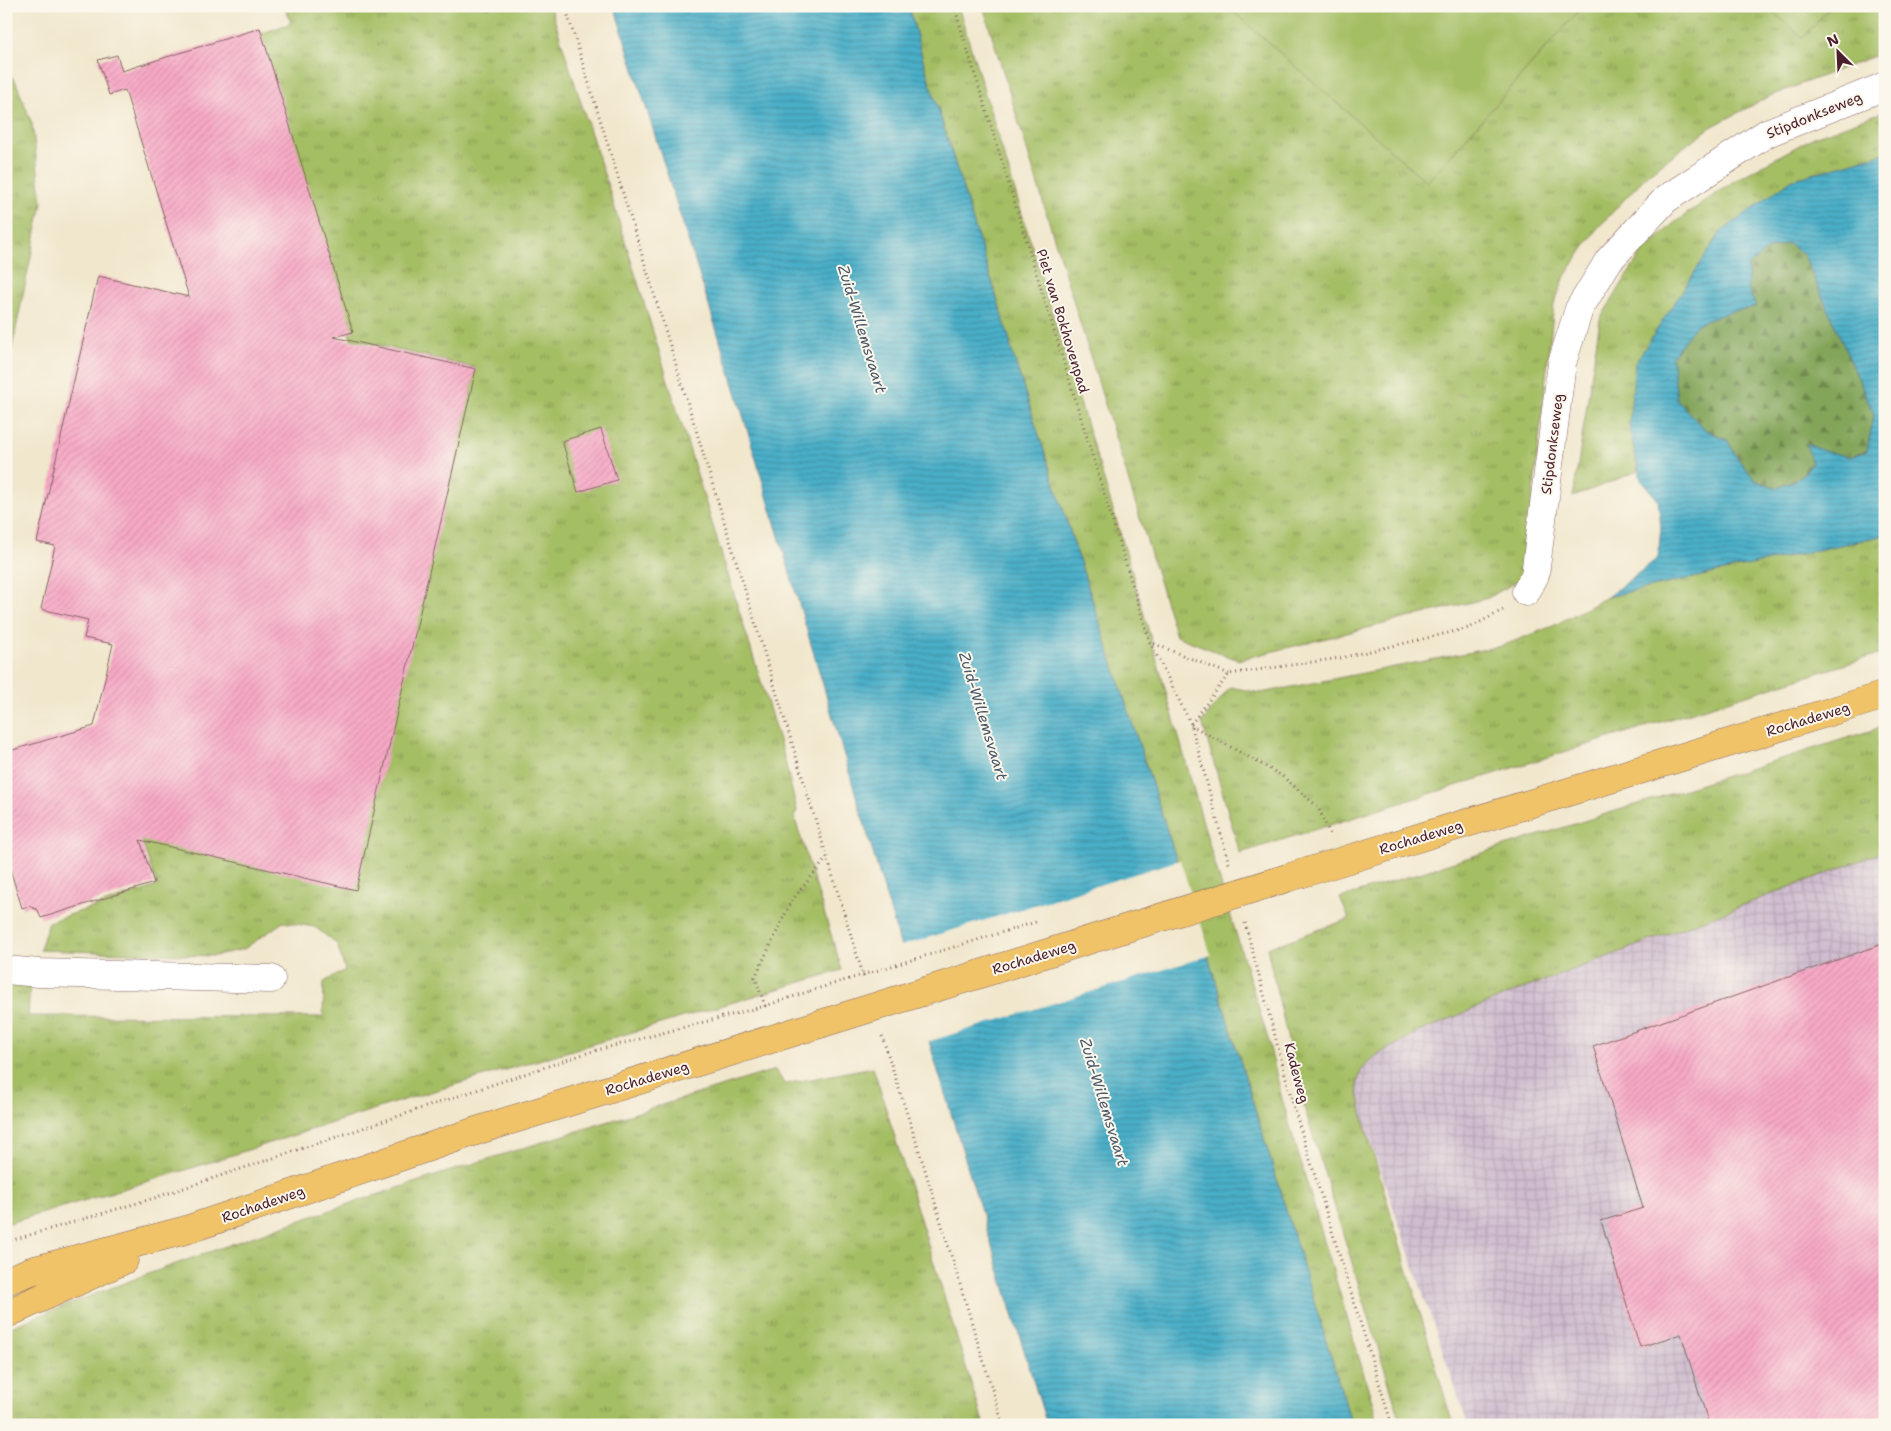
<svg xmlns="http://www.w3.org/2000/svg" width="1891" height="1431" viewBox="0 0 1891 1431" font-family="'Shantell Sans',sans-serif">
  <defs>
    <pattern id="industrial-grid" width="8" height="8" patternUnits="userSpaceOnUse" patternTransform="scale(1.25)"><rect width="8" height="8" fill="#cfbdcf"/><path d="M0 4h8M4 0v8" fill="none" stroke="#b3a2b2"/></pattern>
    <pattern id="grass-tufts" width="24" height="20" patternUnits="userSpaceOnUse" patternTransform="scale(1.25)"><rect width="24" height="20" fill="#a4be64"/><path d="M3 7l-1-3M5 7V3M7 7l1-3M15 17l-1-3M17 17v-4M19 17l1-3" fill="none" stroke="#889a53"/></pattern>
    <pattern id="forest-firs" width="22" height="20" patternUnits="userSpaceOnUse" patternTransform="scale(1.25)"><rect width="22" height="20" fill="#83a55a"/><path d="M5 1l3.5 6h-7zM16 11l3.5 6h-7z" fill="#6d864b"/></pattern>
    <pattern id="water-rules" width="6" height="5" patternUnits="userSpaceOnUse" patternTransform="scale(1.25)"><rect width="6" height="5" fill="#49afc8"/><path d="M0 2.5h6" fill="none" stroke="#3f8ea3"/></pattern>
    <pattern id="building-hatch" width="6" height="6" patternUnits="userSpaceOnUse" patternTransform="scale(1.25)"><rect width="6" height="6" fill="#f7a9c6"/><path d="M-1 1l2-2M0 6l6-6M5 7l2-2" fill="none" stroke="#d591aa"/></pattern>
  </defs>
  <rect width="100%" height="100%" fill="#fbf7ec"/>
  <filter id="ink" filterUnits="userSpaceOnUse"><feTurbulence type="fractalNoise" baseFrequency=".02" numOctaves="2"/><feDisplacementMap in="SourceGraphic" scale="10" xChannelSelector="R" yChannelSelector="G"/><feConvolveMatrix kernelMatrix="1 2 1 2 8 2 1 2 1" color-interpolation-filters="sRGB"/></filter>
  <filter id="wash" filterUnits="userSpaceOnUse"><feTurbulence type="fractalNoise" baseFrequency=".0096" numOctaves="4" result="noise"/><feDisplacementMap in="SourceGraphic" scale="20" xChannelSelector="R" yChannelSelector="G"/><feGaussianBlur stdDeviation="1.12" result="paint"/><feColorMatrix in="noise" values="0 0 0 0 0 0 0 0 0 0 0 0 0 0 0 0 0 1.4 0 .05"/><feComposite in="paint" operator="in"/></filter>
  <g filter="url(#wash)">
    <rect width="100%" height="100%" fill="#f1e7cd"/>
    <path fill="url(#industrial-grid)" d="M 1885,846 L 1885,1425 L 1468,1425 L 1331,1026 Z"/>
    <path fill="url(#grass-tufts)" stroke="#776e48" d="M 284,6 L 550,6 L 612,199 L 783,753 L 797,811 L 794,816 L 842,970 L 397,1102 L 192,1168 L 6,1224 L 6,981 L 30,983 L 28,1016 L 323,1017 L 324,982 L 345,970 L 337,944 L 315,927 L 283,922 L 244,949 L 214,956 L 40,950 L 48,922 L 157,886 L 141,838 L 354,889 L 476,368 L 351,339 L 260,34 L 291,23 Z
      M 909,6 L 958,6 L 1129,562 L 1214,861 L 1268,1039 L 1282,1099 L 1379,1425 L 1352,1425 L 1213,972 L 1011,349 L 1009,337 L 923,60 Z
      M 983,6 L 1885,6 L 1885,52 L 1770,96 L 1711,127 L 1685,146 L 1648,174 L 1596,230 L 1565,276 L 1554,304 L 1524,577 L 1488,598 L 1238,660 L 1176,636 Z
      M 6,69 L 16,82 L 32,124 L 42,203 L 6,377 Z
      M 1885,111 L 1885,153 L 1791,180 L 1721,232 L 1668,313 L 1629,424 L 1638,471 L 1573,497 L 1600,319 L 1642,252 L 1674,223 L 1734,181 L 1814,137 Z
      M 1885,535 L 1885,652 L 1240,853 L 1202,722 L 1230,687 L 1261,693 L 1502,646 L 1553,626 L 1607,597 Z
      M 1885,726 L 1885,851 L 1507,995 L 1416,1033 L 1372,1058 L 1361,1071 L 1357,1086 L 1364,1122 L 1453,1425 L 1402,1425 L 1301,1097 L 1267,948 L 1349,919 L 1340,898 Z
      M 873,1067 L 984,1425 L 6,1425 L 6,1329 C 257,1227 517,1150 775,1070 L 785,1084 Z"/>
    <path fill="url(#forest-firs)" stroke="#666242" d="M 1788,243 L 1804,255 L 1874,414 L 1867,450 L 1851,457 L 1824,451 L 1807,444 L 1812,462 L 1800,478 L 1778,488 L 1756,481 L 1738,459 L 1727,440 L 1704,429 L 1677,400 L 1672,356 L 1697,324 L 1729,312 L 1756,307 L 1748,289 L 1748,266 L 1766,250 Z"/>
    <path fill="#a4be64" stroke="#776e48" d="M 1227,6 L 1583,6 L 1427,182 Z
      M 1766,6 L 1831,6 L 1803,38 Z"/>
    <path fill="url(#water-rules)" stroke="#4a677a" fill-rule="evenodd" d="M 614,6 L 909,6 L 923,60 L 1009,337 L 1011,349 L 1213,972 L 1352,1425 L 1047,1425 L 934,1058 L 734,385 ZM 1156,869 L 1184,961 L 1165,966 L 1137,874 ZM 942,936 L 970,1028 L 952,1033 L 924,941 Z
      M 1885,153 L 1885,535 L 1607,597 L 1658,558 L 1661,528 L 1658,500 L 1641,480 L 1629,424 L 1635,363 L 1721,232 L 1791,180 ZM 1788,243 L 1804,255 L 1874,414 L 1867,451 L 1851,457 L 1824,451 L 1806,444 L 1812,463 L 1800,478 L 1778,488 L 1756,481 L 1738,459 L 1727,440 L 1704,429 L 1677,400 L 1672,356 L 1697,324 L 1729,312 L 1756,307 L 1748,289 L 1748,266 L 1766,250 Z"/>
    <path fill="#f1e7cd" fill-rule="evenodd" d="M 1180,860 L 1211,955 L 927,1042 L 898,947 ZM 1154,872 L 1181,959 L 1167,964 L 1140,876 ZM 941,938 L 968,1026 L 953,1030 L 927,943 Z"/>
    <g id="blocks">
      <path fill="url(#building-hatch)" d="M 260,28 L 353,332 L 334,337 L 476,369 L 356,890 L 140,840 L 154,883 L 41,918 L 38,910 L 29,906 L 22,908 L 6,856 L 6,752 L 94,726 L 113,644 L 84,638 L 88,620 L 41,609 L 55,546 L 37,542 L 98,276 L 189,297 L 125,90 L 109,95 L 98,60 L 117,55 L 122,71 Z
        M 601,429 L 617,480 L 578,492 L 562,441 Z
        M 1885,943 L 1885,1425 L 1709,1425 L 1681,1334 L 1640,1347 L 1601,1221 L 1643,1208 L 1593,1046 Z"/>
    </g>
  </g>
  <g filter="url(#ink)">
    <use href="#blocks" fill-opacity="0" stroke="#846564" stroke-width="1"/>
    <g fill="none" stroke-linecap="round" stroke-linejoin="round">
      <g stroke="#846564" stroke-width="29">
        <path id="minor" d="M 1526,592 L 1535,575 L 1562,363 L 1579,309 L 1609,260 L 1666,199 L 1767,133 L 1885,86
          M 6,970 L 39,973 L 271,979"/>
      </g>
      <g stroke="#846564" stroke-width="29">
        <path id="major" d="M 1287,878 L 1885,695
          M 6,1281 L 31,1271 L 186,1230 L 479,1130 L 820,1024
          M 6,1314 L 124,1260"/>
      </g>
      <path stroke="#846564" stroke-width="3" stroke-dasharray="1 4" stroke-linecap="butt" d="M 565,6 L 673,355 L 864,978
        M 954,6 L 1150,642 L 1229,674
        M 1150,642 L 1191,724 L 1229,864
        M 1191,724 L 1229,674 L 1340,658 L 1397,645 L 1469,628 L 1503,610
        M 1191,725 L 1281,775 L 1318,807 L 1330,834
        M 1245,923 L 1294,1108 L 1392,1425
        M 765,1006 L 755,977 L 757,973 L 792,900 L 826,859
        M 882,1036 L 923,1163 L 1003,1425
        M 6,1242 L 151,1199 L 590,1052 L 765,1006 L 810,991"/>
      <use href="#minor" stroke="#fff" stroke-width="28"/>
      <use href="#major" stroke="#f0c369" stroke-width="28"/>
      <g stroke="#846564" stroke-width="29" stroke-linecap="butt">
        <path id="major-bridge" d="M 820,1024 L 1287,878"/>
      </g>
      <path stroke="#846564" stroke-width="3" stroke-dasharray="1 4" stroke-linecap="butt" d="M 810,991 L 1036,922"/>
      <use href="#major-bridge" stroke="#f0c369" stroke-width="28"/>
    </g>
  </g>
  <g text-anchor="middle" stroke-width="4" stroke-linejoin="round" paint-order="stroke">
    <g font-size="14" fill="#4a1f2b" stroke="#fbf7ec">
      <text transform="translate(1814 115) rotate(-22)" y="5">Stipdonkseweg</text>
      <text transform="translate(1063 321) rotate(73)" y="5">Piet van Bokhovenpad</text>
      <text transform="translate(1552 444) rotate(-83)" y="5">Stipdonkseweg</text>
      <text transform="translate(1808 719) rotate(-17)" y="5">Rochadeweg</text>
      <text transform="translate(1421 837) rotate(-17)" y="5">Rochadeweg</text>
      <text transform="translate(1034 957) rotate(-17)" y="5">Rochadeweg</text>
      <text transform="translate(1297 1073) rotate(75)" y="5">Kadeweg</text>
      <text transform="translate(647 1078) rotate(-17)" y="5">Rochadeweg</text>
      <text transform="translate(263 1204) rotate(-19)" y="5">Rochadeweg</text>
    </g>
    <g font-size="15" font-style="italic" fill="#4a596a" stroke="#fbf7ec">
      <text transform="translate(862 329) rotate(73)" y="5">Zuid-Willemsvaart</text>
      <text transform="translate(983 716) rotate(73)" y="5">Zuid-Willemsvaart</text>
      <text transform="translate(1104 1102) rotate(73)" y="5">Zuid-Willemsvaart</text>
    </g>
  </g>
  <rect width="1891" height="1431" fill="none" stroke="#fbf7ec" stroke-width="25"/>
  <g transform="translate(1838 52) rotate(336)" stroke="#fbf7ec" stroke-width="4" paint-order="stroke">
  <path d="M0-4L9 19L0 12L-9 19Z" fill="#4a1f2b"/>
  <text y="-8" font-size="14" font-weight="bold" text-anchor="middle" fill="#4a1f2b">N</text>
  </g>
</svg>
